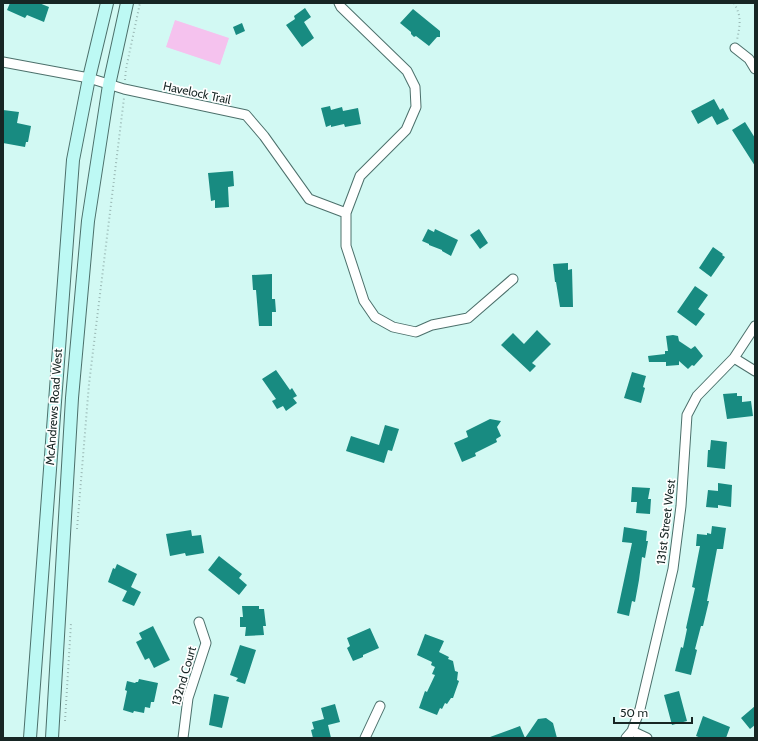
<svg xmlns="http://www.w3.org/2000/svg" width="758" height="741" viewBox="0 0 758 741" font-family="Cabin,sans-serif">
  <rect width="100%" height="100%" fill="#d2f9f3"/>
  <path fill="#f5c2ee" d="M 175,20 L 229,38 L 220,65 L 166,47 Z"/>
  <path fill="#188b81" d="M 10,3 L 39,3 L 49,7 L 44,22 L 27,15 L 25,18 L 7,10 Z
    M 305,8 L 311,17 L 304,22 L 314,38 L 302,47 L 286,25 L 295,19 L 294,16 Z
    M 413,9 L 440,31 L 440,37 L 437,37 L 429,46 L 416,36 L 414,37 L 411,34 L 411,32 L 400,23 Z
    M 242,23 L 245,31 L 236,35 L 233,27 Z
    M 714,99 L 720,110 L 723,108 L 729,119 L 717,125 L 712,116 L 698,124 L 691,111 Z
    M 330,106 L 331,110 L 342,107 L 343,111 L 358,108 L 361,124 L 345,127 L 344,124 L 331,127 L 331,125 L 326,127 L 321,108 Z
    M 3,110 L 19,112 L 17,123 L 31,126 L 28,142 L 26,142 L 25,147 L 3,143 Z
    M 745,122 L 755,138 L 755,166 L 732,130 Z
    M 233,171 L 234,186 L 228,187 L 229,207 L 215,208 L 215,200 L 211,201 L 208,173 Z
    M 428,229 L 434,232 L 435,229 L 458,240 L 451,256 L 442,251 L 442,250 L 429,245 L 429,244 L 422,241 Z
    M 479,229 L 488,243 L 480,249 L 470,235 Z
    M 713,247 L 723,254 L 722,255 L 725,257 L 711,277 L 699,268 Z
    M 568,263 L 568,270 L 572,269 L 573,307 L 560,307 L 556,282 L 555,282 L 553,264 Z
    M 272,274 L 272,299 L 275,299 L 276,312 L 272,312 L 272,326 L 259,326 L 256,290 L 253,290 L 252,275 Z
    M 695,286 L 708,295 L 698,309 L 705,314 L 696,326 L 677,312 Z
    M 537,330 L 551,344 L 532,363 L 536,366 L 530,372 L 501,345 L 513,333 L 524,344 Z
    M 673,335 L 678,336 L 679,341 L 691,349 L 695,346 L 703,356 L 694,366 L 692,365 L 688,369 L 679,361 L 679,365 L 666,366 L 666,362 L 649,362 L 648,356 L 665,354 L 665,351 L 668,351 L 666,336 Z
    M 276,370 L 290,390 L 292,388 L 297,396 L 293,398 L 297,403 L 286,411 L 283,406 L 277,409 L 272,401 L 276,399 L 262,379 Z
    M 632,372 L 646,376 L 643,387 L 645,388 L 641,403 L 624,398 Z
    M 737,393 L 737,396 L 742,396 L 742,402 L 751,401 L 753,416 L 727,419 L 723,394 Z
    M 490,419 L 501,421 L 497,427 L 501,436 L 496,439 L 497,442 L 475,453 L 476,456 L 462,462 L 454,443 L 468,437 L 466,431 Z
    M 385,425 L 399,429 L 392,451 L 388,450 L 384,463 L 346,451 L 351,436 L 379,445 Z
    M 711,440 L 727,442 L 725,469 L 707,467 L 708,450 L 710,450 Z
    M 718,483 L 732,485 L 731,507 L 718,505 L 718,508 L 706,507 L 708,490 L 718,491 Z
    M 632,487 L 650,488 L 648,499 L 651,499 L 650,514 L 636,513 L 637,502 L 631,502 Z
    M 712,526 L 726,528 L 723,549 L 717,549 L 707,601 L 709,601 L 703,626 L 701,626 L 695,649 L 697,650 L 691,675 L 675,671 L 681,647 L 683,648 L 687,629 L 686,628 L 695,588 L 692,587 L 700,546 L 696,546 L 697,534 L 707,535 L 707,533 L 711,534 Z
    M 624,527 L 647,531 L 646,541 L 648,541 L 645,558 L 642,557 L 639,580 L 635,602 L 632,601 L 629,616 L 617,613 L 632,543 L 622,542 Z
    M 191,530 L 192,536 L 201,535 L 204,553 L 186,556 L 185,553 L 170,556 L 166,534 Z
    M 219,556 L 242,574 L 239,578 L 247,585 L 239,595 L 208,570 Z
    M 117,564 L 137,574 L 131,587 L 141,592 L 134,606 L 122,601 L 127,591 L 108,582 L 113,568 L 115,569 Z
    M 242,606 L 259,606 L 259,609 L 264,609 L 266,626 L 263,626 L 264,635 L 245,636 L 246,627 L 240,627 L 240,617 L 243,617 Z
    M 153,626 L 170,660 L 154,668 L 149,658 L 145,660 L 136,642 L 142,639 L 139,633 Z
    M 370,628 L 379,648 L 363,655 L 363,657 L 353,661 L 347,648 L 350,646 L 347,638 Z
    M 425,634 L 444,641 L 439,652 L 449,657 L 448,659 L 453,661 L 455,671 L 458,672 L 457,680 L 459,681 L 453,698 L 451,698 L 447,704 L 445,703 L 442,709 L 440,708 L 437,715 L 419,708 L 425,691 L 427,692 L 435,675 L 432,674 L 435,667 L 431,665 L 432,662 L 417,655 Z
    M 240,645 L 256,650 L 245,684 L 236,681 L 238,678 L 230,675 Z
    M 139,679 L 158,683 L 154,702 L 151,702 L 150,708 L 145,707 L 144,713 L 134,711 L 133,713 L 123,710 L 127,691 L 125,690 L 127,681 L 135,683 L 136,682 L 138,682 Z
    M 679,691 L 687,721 L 672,725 L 664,695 Z
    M 214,694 L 229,697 L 222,728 L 209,725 Z
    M 335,704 L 340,722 L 328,725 L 331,738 L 313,738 L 311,730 L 314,729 L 312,722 L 324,719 L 321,708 Z
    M 755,706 L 755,725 L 750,729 L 741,718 Z
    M 703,716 L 730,727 L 726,738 L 701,738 L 696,736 Z
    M 546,718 L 553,723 L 557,738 L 525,738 L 538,719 Z
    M 520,726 L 525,738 L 490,738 L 490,737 Z"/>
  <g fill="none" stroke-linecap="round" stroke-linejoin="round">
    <g stroke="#4c706b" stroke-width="11">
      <path id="minor" d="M 339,3 L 341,7 L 407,71 L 415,87 L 416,107 L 406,130 L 360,176 L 346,213 L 346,246 L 364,301 L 375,317 L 393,327 L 416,332 L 432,325 L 468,318 L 513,279
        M 735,48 L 749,59 L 755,69
        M 3,62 L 89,78 L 124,89 L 246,115 L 264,136 L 309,199 L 346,213
        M 734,358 L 755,371
        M 632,731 L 647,738
        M 183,738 L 188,698 L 206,643 L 199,622
        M 365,738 L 380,706
        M 626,738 L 632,731 L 640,709 L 673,569 L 681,506 L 687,415 L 697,396 L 734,358 L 755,326"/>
    </g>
    <g stroke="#4c706b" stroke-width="14">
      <path id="secondary" d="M 30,738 L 73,160 L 89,78 L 107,3
        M 52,738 L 72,398 L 88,221 L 109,85 L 127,3"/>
    </g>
    <path stroke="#9ab9b5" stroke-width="2" stroke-dasharray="1 3" stroke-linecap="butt" d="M 734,3 C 742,17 740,25 737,40
      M 125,80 L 126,69 L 140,3
      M 77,529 L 89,384 L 124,98
      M 65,721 L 71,623"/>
    <use href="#minor" stroke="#fff" stroke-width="9"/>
    <use href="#secondary" stroke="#bdf9f4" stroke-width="12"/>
  </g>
  <g text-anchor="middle" stroke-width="3.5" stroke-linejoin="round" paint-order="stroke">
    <g font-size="12" fill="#172624" stroke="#fff">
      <text transform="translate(197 93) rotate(12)" y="4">Havelock Trail</text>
      <text transform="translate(54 407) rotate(-86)" y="4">McAndrews Road West</text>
      <text transform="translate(666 522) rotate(-83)" y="4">131st Street West</text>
      <text transform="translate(184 676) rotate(-74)" y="4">132nd Court</text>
    </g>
  </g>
  <rect width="758" height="741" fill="none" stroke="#172624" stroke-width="8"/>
  <path d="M614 717v6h78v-6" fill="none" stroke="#172624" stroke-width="2"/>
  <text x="620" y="717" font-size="12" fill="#172624" stroke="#ffffff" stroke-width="3" paint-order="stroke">50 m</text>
</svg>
